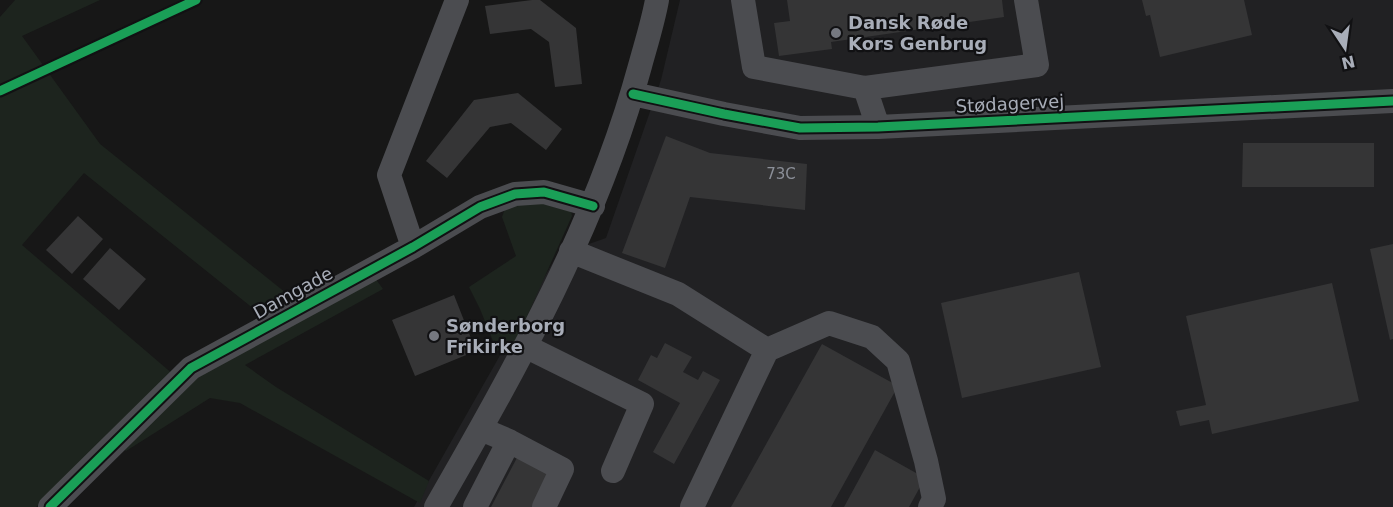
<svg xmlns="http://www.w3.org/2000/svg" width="1393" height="507" viewBox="0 0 1393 507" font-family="'DejaVu Sans',sans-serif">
  <rect width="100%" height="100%" fill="#171717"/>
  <path fill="#212123" d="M 680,0 L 1393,0 L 1393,507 L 414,507 L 557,255 L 606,238 L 661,80 Z"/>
  <path fill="#1d241e" d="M 15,0 L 100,0 L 22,36 L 100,144 L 286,293 L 254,309 L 84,173 L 22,245 L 174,375 L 36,507 L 0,507 L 0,17 Z
    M 528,199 L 570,206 L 572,216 L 514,345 L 497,351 L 480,309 L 469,287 L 516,256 L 502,217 L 507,203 Z
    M 375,278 L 383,289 L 245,365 L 276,387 L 429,481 L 420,503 L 240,403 L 210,398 L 126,451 L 119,444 L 192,374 Z"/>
  <path fill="#353536" d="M 532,0 L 540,0 L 576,28 L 582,84 L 555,87 L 549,42 L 531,29 L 490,34 L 485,6 Z
    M 787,0 L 1002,0 L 1004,17 L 831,42 L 832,49 L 779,56 L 774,23 L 790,21 Z
    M 1142,0 L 1244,0 L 1252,35 L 1160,57 L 1150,15 L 1146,16 Z
    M 518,93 L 562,129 L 546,150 L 511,123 L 490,127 L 447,178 L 426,161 L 474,100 Z
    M 666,136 L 710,153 L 807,164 L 805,210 L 690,197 L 665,268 L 622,253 Z
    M 1243,143 L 1374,143 L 1374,187 L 1242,187 Z
    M 78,216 L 103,239 L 72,274 L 46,250 Z
    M 1393,244 L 1393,339 L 1390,340 L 1370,249 Z
    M 110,248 L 146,279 L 119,310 L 83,279 Z
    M 1079,272 L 1101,367 L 962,398 L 941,303 Z
    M 1332,283 L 1359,401 L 1212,434 L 1209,420 L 1180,426 L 1176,411 L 1206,405 L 1186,316 Z
    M 454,295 L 476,351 L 415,376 L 392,320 Z
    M 665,343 L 692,357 L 683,372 L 698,380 L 703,371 L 720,380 L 674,464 L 653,452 L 680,403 L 638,380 L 651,355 L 657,358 Z
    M 822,344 L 898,386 L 831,507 L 731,507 Z
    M 875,450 L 925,478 L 909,507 L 844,507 Z
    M 519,454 L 553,472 L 534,507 L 491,507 Z"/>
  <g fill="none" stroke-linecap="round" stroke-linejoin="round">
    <path stroke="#4b4c50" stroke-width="24" d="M 743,0 L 754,67 L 865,88 L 878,127
      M 865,88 L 1037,65 L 1026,0
      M 633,94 L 724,114 L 800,128 L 878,127 L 1393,101
      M 413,247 L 389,175 L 457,0
      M 571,251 L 678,294 L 767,350
      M 527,347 L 642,404 L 613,471
      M 481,429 L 509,441 L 562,469 L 544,507
      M 50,507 L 191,368 L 413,247 L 480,207 L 515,194 L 544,192 L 593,206
      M 436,507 C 517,366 597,224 640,66 C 646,44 653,22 657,0
      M 475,507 L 509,441
      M 692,507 L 767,350 L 829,323 L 872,337 L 898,361 L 926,461 L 934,499 L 930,507"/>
    <g stroke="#111113" stroke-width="13">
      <path id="cycleway" d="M 0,91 L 196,0
        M 633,94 L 724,114 L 800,128 L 878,127 L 1393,101
        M 50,507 L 191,368 L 413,247 L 480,207 L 515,194 L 544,192 L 593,206"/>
    </g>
    <use href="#cycleway" stroke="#1a9f57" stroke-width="9"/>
  </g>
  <g fill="#757880" stroke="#111113" stroke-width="2">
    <circle cx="836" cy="33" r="6"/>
    <circle cx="434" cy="336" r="6"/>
  </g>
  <g text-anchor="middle" stroke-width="4.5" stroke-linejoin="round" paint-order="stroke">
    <g font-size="15" fill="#8b8f98">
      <text x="781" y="179">73C</text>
    </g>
    <g font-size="18" font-weight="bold" fill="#a8adb8" stroke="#111113" text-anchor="start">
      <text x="848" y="29">Dansk Røde<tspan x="848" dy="21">Kors Genbrug</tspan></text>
      <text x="446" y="332">Sønderborg<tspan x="446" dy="21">Frikirke</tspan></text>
    </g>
    <g font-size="18" fill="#a8adb8" stroke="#111113">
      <text transform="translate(1010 104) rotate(-3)" y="6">Stødagervej</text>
      <text transform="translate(293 293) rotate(-29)" y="6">Damgade</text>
    </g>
  </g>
  <g transform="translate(1345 48) rotate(167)" stroke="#111113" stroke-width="4.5" paint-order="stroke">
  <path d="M0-4.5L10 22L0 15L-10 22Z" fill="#a8adb8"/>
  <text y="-9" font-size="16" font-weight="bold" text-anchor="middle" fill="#a8adb8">N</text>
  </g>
</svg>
